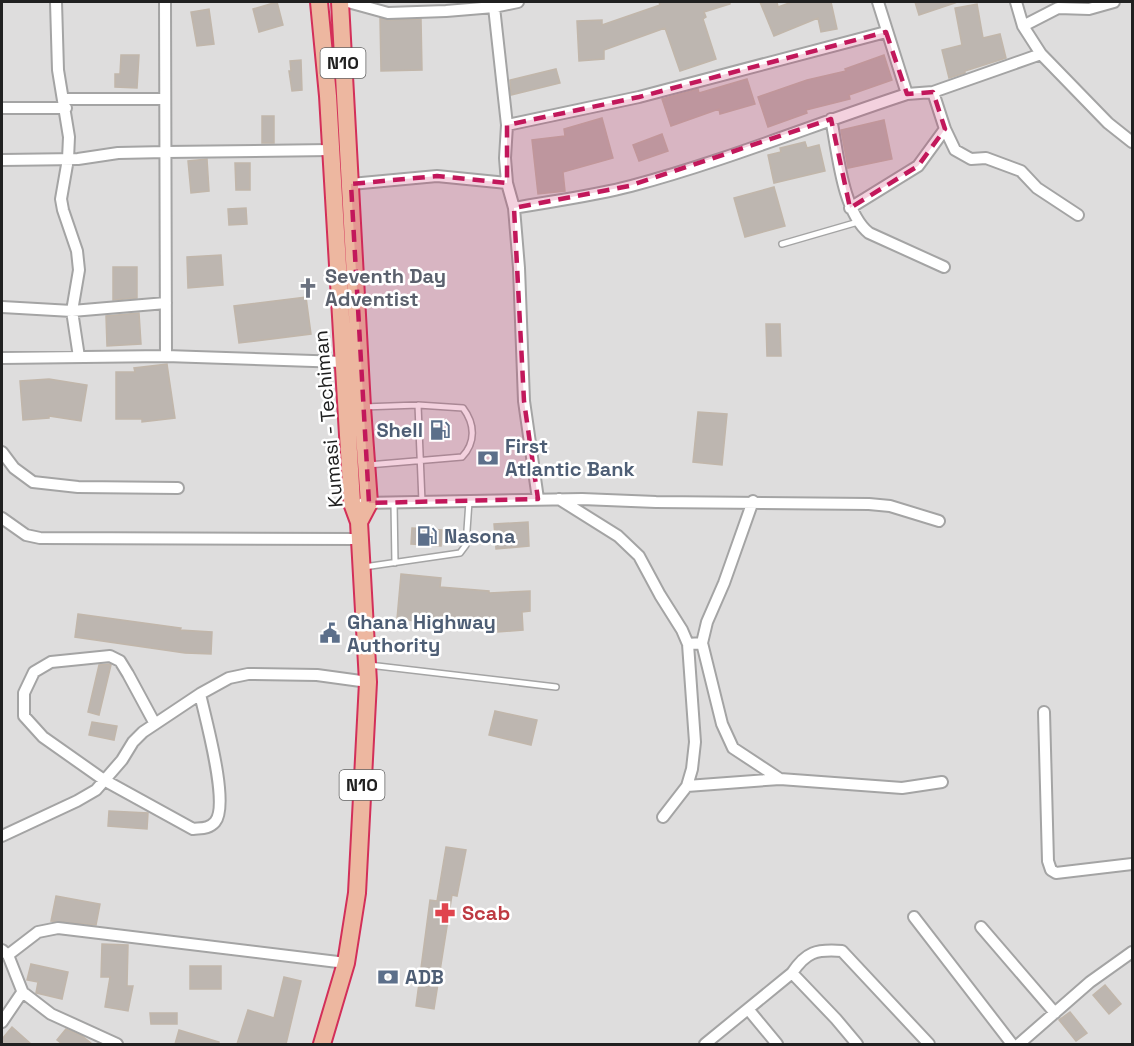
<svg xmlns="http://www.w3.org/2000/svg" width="1134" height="1046" viewBox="0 0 1134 1046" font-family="'Space Grotesk',sans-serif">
  <rect width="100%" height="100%" fill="#f0eee7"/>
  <path fill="#dedddd" d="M 2,2 L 1132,2 L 1132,1044 L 2,1044 Z"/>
  <path fill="#bdb6b0" stroke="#c1b6aa" stroke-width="1.5" d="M 277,2 L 283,25 L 259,32 L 253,9 Z
    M 659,2 L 730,2 L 730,4 L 704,12 L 706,17 L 703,19 L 716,59 L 680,71 L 665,28 L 604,50 L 604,59 L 579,61 L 577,21 L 602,20 L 602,25 L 660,5 Z
    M 760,2 L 777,2 L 778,7 L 792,2 L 831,2 L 837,29 L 821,32 L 818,18 L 774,36 Z
    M 915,2 L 954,2 L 955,3 L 919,15 Z
    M 977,4 L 983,38 L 1000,34 L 1006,58 L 965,71 L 965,73 L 949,78 L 942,50 L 962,45 L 955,8 Z
    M 209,9 L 214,44 L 197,46 L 191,12 Z
    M 380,18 L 388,20 L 421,19 L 422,70 L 381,71 Z
    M 121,55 L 139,55 L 137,88 L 115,87 L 115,74 L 120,74 Z
    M 884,55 L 892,80 L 849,95 L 850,99 L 806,110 L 807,113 L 768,127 L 758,97 L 807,80 L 846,71 L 845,69 Z
    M 301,60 L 302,90 L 292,91 L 289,71 L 291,71 L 290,61 Z
    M 556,69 L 560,83 L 511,95 L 510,80 Z
    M 747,79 L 755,104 L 720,114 L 719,109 L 671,126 L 662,99 L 698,89 L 699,93 Z
    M 262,116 L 274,116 L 274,143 L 262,143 Z
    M 602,118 L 613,158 L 563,172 L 565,191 L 538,194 L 532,140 L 565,136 L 564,129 Z
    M 884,120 L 892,159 L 848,168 L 841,130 Z
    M 662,134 L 668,151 L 639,161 L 633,145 Z
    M 805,142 L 807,148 L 819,145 L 825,171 L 774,183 L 768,155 L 781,152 L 780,148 Z
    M 207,159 L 209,191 L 191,193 L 188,161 Z
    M 235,163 L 250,163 L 250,190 L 236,190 Z
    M 774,187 L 785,226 L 745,237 L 734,198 Z
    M 246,208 L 247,224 L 229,225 L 228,209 Z
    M 221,255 L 223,285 L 188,288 L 187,257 Z
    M 113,267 L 137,267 L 137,298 L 113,300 Z
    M 306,297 L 311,334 L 239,343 L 234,306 Z
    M 139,313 L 141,344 L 107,346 L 106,316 Z
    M 766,324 L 780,324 L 781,356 L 767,356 Z
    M 167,364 L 175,418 L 142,422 L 142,419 L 116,419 L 116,372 L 135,372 L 134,368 Z
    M 49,379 L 87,385 L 81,421 L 49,416 L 49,418 L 23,420 L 20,381 Z
    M 698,412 L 727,414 L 722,465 L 693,462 Z
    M 528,522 L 529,546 L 496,549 L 494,524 Z
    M 412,528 L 442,530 L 441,546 L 411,544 Z
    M 401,574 L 441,578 L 440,587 L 489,591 L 489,593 L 530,591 L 530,611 L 522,612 L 523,630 L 498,632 L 498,629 L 397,619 Z
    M 78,614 L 181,628 L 180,630 L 212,632 L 211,654 L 185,653 L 75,637 Z
    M 109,664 L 111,665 L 99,715 L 88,712 L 99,665 Z
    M 495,711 L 537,720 L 531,745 L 489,735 Z
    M 92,722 L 117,726 L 114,740 L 89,735 Z
    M 109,811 L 148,813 L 147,829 L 108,826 Z
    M 446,847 L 466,850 L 457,896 L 452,895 L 434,1009 L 416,1006 L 430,900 L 437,901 Z
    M 56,896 L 100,904 L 96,925 L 51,921 Z
    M 102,944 L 128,945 L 127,986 L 133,986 L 128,1011 L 105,1007 L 110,977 L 101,977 Z
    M 31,964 L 68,972 L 62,999 L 36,993 L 38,982 L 27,980 Z
    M 190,966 L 221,966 L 221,989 L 190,989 Z
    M 284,977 L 301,981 L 286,1044 L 237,1044 L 248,1010 L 274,1018 Z
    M 1105,985 L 1121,1004 L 1109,1014 L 1093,995 Z
    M 1070,1012 L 1087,1033 L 1076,1041 L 1059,1020 Z
    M 150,1013 L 177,1013 L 177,1024 L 151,1024 Z
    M 12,1027 L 31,1044 L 2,1044 L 2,1039 Z
    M 66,1029 L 82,1036 L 92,1044 L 62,1044 L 57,1040 Z
    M 179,1030 L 219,1042 L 219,1044 L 175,1044 Z"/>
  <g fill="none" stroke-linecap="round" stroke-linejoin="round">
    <g stroke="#a4a4a4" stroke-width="8">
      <path id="service" d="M 782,244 L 858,222
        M 418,405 L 422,502
        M 363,407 L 418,405 L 463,408 C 475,424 476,442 462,457 L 368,465
        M 394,503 L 395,563
        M 364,567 L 460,553 L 466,545 L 469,501
        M 369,665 L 556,687"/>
    </g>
    <g stroke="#a4a4a4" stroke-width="14">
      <path id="minor" d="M 56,2 L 58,70 L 69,137 L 68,159 L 61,199 L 63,210 L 77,251 L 79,270 L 72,311 L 79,357
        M 165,2 L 166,356
        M 348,2 L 388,13 L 446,11 L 494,7 L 493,2
        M 878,2 L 907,94 L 933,92 L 1041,54 L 1023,26 L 1016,2
        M 1023,26 L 1058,8 L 1089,9 L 1114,2
        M 1041,54 L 1108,123 L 1132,142
        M 933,92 L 945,129 L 955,150 L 971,159 L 986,158 L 1021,171 L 1037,188 L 1078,215
        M 64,99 L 165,99
        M 2,108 L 66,108
        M 831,119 C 838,152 842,211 869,233 L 944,267
        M 507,125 L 494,7 L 518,2
        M 2,160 L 78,159 L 118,153 L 166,152 L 331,150
        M 351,184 L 437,176 L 507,183
        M 514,208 C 553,201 593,196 631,186 C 725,161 815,124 907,94
        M 850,208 L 918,166 L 945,129
        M 2,307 L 72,311 L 166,303
        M 2,358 L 166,356 L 343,362
        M 2,452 L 14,468 L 33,482 L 78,487 L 178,488
        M 538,499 L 524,401 L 519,268 L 514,208 L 507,183 L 505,158 L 507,125 L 639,97 L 886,32
        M 559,499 L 618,536 L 639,556 L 660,595 L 682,630 L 688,644 L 702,643
        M 753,501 L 724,583 L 707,622 L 702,643 L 722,724 L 733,748 L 780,779 L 902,788 L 942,782
        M 363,503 L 582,499 L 656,502 L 869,504 L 890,506 L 939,521
        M 2,518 L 26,535 L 40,538 L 361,539
        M 1044,712 L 1048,861 L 1051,870 L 1056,873 L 1132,864
        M 155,724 L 128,674 L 120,661 L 110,656 L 51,662 L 34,672 L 24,693 L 24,716 L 43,737 L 104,780 L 193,829 C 201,828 209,829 215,822 C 230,805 205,717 200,694
        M 687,786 L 780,779
        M 663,817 L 687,786 L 692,769 L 695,742 L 688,644
        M 2,836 L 77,801 L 96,790 L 122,760 L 133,742 L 143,732 L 200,694 L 229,678 L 248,674 L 317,675 L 368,682
        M 914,917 L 1012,1044
        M 981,927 L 1055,1013
        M 2,950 L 8,955 L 23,993
        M 8,955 L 38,932 L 58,928 L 346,963
        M 792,973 L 836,1019 L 857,1044
        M 748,1009 L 777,1044
        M 2,1022 L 21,994 L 25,994 L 51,1014 L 117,1044
        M 705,1044 L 792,973 C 806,952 816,949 842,951 L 929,1044
        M 1019,1044 L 1090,982 L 1132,952"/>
    </g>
    <g stroke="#d32f59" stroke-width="20">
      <path id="trunk" d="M 319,2 L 328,96 L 352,503 L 359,522 L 368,682 L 357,893 L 346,963 L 322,1044
        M 340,2 L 362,407 L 369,503 L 359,522"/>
    </g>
    <use href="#service" stroke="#fff" stroke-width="5"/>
    <use href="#minor" stroke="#fff" stroke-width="10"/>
    <use href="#trunk" stroke="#edb7a0" stroke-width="16"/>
  </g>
  <path fill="#c2185b" fill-opacity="0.2" stroke="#c2185b" stroke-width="4.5" stroke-dasharray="12 8" stroke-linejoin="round" d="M 886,32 L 907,94 L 933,92 L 945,129 L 918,166 L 850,208 L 831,119 L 629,186 L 514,208 L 524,401 L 538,499 L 369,503 L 351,184 L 437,176 L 507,183 L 507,125 L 639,97 Z"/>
  <defs>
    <g id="church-bare" transform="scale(1.62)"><path d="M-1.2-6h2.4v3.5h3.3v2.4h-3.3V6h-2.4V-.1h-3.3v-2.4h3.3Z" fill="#6b7280" stroke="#fff" stroke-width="2.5" paint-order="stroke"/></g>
    <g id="fuel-bare" transform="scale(1.62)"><path d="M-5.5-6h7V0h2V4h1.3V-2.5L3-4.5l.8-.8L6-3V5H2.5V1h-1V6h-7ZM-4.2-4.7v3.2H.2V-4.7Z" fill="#5c6f8a" stroke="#fff" stroke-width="2.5" paint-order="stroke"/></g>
    <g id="bank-bare" transform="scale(1.62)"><path d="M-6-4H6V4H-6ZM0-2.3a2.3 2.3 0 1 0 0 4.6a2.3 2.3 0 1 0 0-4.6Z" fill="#5c6f8a" stroke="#fff" stroke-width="2.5" paint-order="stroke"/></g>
    <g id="civic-bare" transform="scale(1.62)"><path d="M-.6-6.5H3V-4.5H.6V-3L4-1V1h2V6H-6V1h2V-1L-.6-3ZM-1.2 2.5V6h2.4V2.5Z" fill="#5c6f8a" stroke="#fff" stroke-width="2.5" paint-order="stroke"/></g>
    <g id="pharmacy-bare" transform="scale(1.62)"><path d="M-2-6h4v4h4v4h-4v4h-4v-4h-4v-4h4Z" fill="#e0444e" stroke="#fff" stroke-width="2.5" paint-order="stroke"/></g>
  </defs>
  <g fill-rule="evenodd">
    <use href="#church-bare" x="308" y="288"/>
    <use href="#fuel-bare" x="440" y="430"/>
    <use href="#bank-bare" x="488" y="458"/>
    <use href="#fuel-bare" x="427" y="536"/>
    <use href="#civic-bare" x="330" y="633"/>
    <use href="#pharmacy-bare" x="445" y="913"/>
    <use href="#bank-bare" x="388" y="977"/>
  </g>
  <g text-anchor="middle" stroke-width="5" stroke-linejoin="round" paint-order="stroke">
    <g fill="#fff" stroke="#636363" stroke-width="1.5">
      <rect x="320.5" y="48" width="45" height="30" rx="4.5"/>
      <rect x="339.5" y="770" width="45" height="30" rx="4.5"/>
    </g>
    <g font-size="18" font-weight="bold" fill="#202020">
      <text x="343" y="69">N10</text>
      <text x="362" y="791">N10</text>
    </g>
    <g font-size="20" font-weight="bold" fill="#5b616d" stroke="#fff" text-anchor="start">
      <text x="325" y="283">Seventh Day<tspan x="325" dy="23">Adventist</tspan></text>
    </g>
    <g font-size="20" fill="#202020" stroke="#fff">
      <text transform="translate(328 419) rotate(-95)" y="7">Kumasi - Techiman</text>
    </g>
    <g font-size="20" font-weight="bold" fill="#4e5e75" stroke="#fff" text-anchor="start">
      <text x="423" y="437" text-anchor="end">Shell</text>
      <text x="505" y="453">First<tspan x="505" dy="23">Atlantic Bank</tspan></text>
      <text x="444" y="543">Nasona</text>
      <text x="347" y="629">Ghana Highway<tspan x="347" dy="23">Authority</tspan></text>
      <text x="405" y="984">ADB</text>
    </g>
    <g font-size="20" font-weight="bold" fill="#be3a42" stroke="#fff" text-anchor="start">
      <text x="462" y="920">Scab</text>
    </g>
  </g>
  <rect width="1134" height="1046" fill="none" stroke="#202020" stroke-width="6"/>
</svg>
